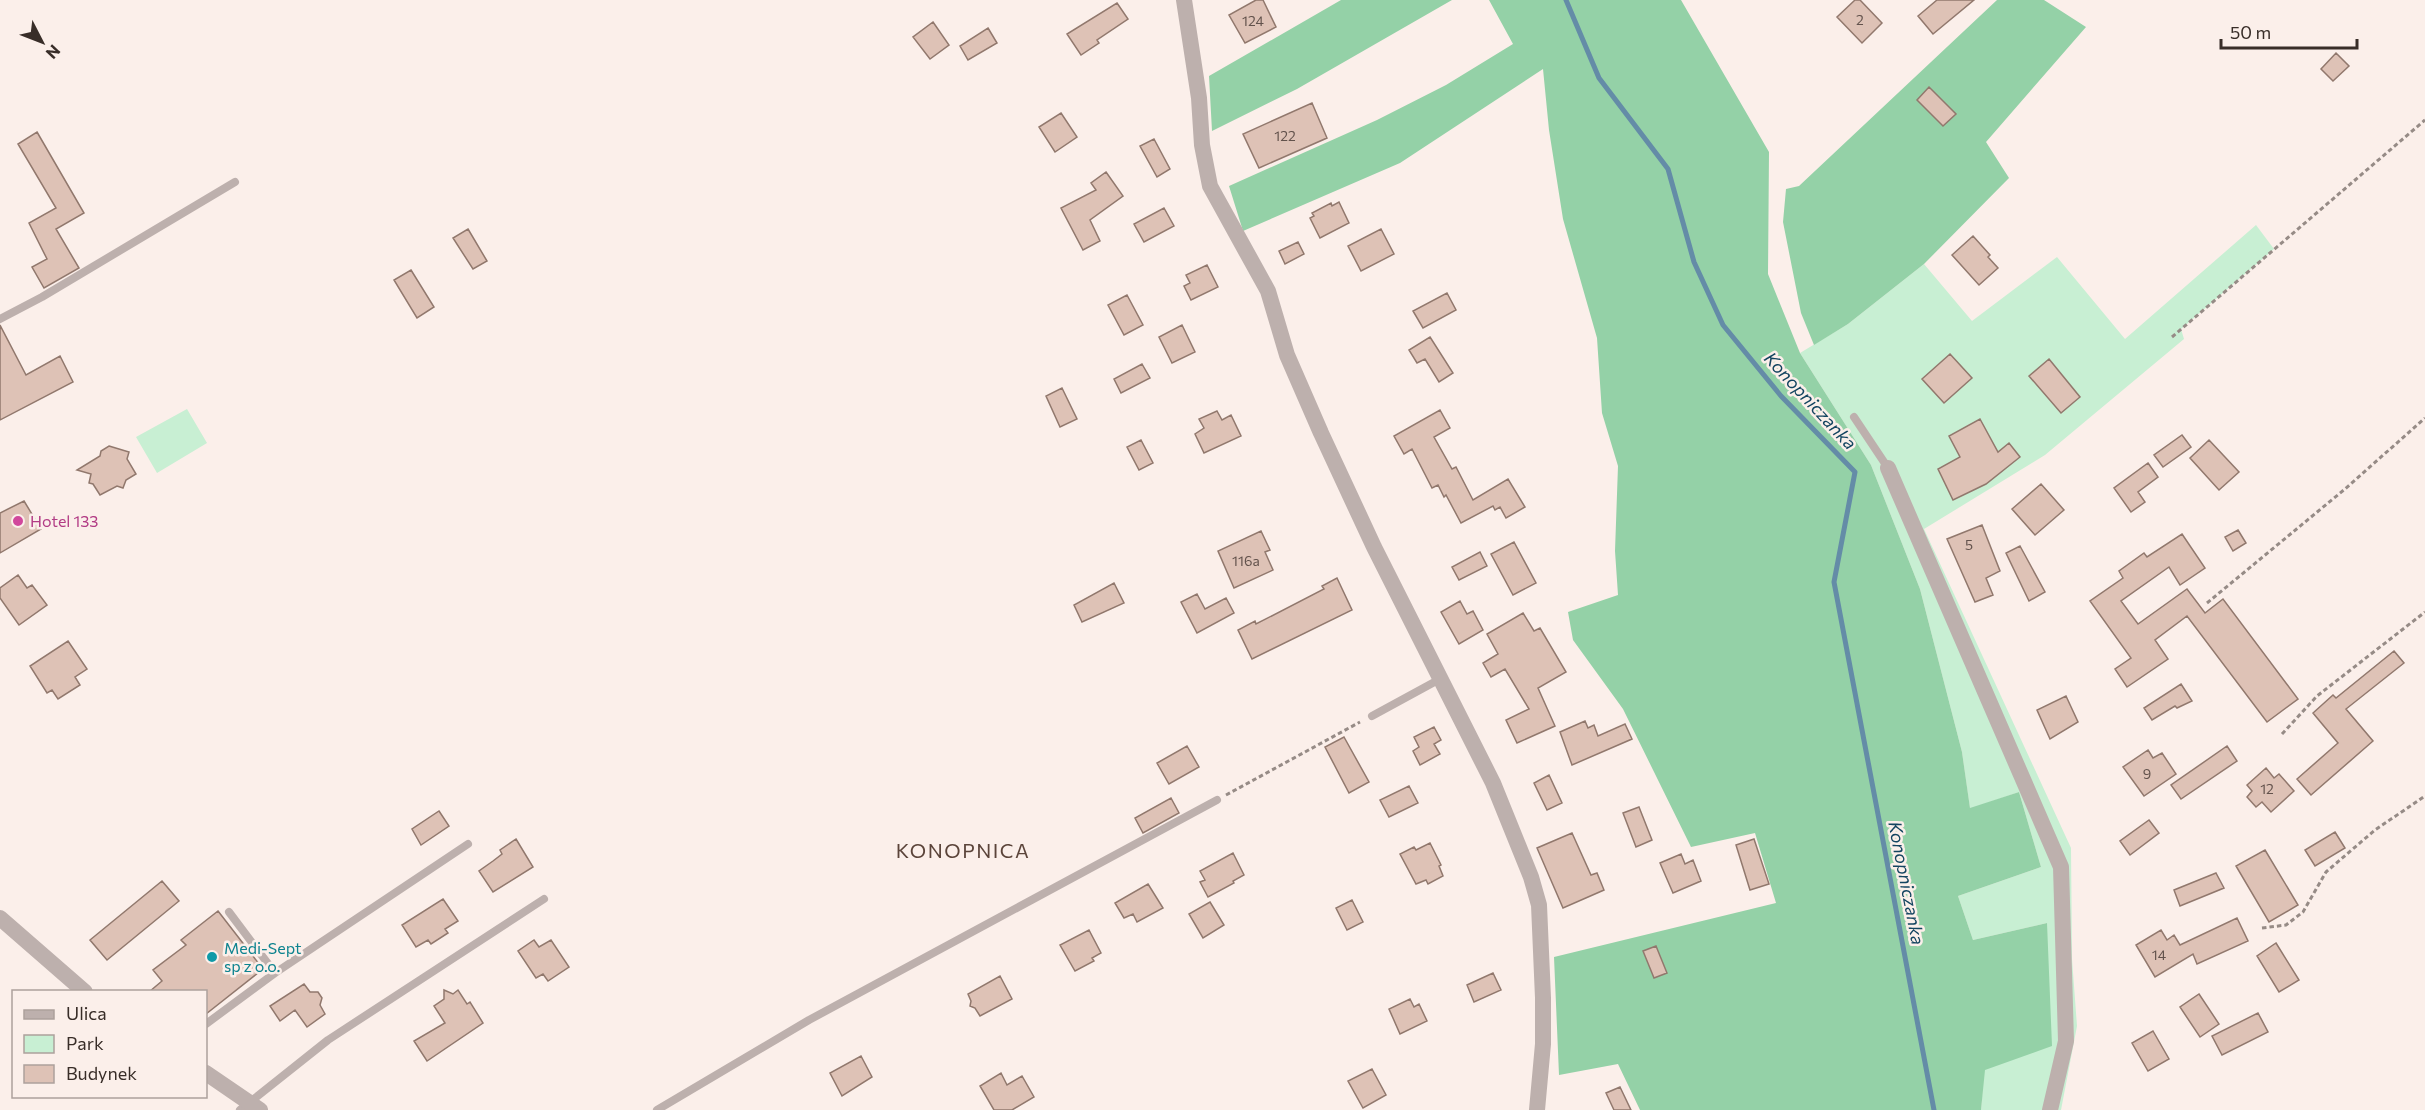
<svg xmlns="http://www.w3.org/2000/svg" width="2425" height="1110" viewBox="0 0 2425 1110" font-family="Commissioner,sans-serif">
  <rect width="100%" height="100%" fill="#fbefea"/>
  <path fill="#c8efd3" d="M 2256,225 L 2274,249 L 2181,329 L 2184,339 L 2045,455 L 1924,529 L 2071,848 L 2072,959 L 2077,1026 L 2061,1110 L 1981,1110 L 1984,1070 L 2047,923 L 1973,940 L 1958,896 L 2041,867 L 2019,792 L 1970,809 L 1962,752 L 1920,589 L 1871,465 L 1800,353 L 1848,324 L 1924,264 L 1972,321 L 2057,257 L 2125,339 Z
    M 187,409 L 207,443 L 157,473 L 136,437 Z"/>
  <path fill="#94d1a7" d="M 1341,0 L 1452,0 L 1297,89 L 1212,131 L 1209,76 Z
    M 1489,0 L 1681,0 L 1769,152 L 1768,274 L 1800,353 L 1871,465 L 1920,589 L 1962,752 L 1970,808 L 2019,792 L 2041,867 L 1958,896 L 1973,940 L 2047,923 L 2052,1046 L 1985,1070 L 1981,1110 L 1640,1110 L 1618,1064 L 1559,1075 L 1554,957 L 1776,903 L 1755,833 L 1691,847 L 1623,709 L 1573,640 L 1568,612 L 1618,595 L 1615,551 L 1618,466 L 1602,413 L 1597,338 L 1563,219 L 1549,130 L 1543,69 L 1400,163 L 1243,231 L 1229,186 L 1377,120 L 1446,85 L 1513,44 Z
    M 1997,0 L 2044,0 L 2086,27 L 1986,142 L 2009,178 L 1924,264 L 1848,324 L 1814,345 L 1801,313 L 1783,222 L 1786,189 L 1799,186 Z"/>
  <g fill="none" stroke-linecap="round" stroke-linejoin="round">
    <path stroke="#648ca7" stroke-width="5" d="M 1566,0 L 1599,78 L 1668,169 L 1694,262 L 1723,325 L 1781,396 L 1855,472 L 1834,582 L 1934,1110"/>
  </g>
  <path fill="#dec2b6" stroke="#91786d" stroke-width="1.5" d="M 1256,0 L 1263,0 L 1276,27 L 1245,43 L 1229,15 Z
    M 1855,0 L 1860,0 L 1882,23 L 1862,43 L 1837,17 Z
    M 1937,0 L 1974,0 L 1933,34 L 1918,16 Z
    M 1117,3 L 1128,19 L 1097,40 L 1099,43 L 1081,55 L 1067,34 Z
    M 933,22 L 949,45 L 930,59 L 913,37 Z
    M 988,28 L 997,43 L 968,60 L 960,46 Z
    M 2336,53 L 2349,66 L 2333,81 L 2321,69 Z
    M 1929,87 L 1956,114 L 1943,126 L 1917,100 Z
    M 1312,103 L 1327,138 L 1259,168 L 1243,134 Z
    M 1061,113 L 1077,137 L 1055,152 L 1039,127 Z
    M 37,132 L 84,213 L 56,229 L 79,268 L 44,288 L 32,267 L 47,259 L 29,223 L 56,208 L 18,144 Z
    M 1154,139 L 1170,169 L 1157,177 L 1140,146 Z
    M 1106,172 L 1123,196 L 1090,220 L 1100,241 L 1083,250 L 1061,208 L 1096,190 L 1091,183 Z
    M 1339,202 L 1349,223 L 1320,238 L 1310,218 L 1314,216 L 1312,213 L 1331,203 L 1332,206 Z
    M 1164,208 L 1174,226 L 1144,242 L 1134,224 Z
    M 468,229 L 487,261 L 473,269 L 453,238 Z
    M 1381,229 L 1394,254 L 1361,271 L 1348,246 Z
    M 1973,236 L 1990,255 L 1988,257 L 1998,268 L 1979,285 L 1952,255 Z
    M 1298,242 L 1304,254 L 1285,264 L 1279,251 Z
    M 1207,265 L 1218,287 L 1191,300 L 1184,286 L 1190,283 L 1186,275 Z
    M 411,270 L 434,307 L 417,318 L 394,280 Z
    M 1447,293 L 1456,310 L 1423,328 L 1413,311 Z
    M 1127,295 L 1143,325 L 1124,335 L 1108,305 Z
    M 0,325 L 26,375 L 60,356 L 73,382 L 0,420 Z
    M 1182,325 L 1195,352 L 1172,363 L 1159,337 Z
    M 1430,337 L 1453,373 L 1439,382 L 1425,359 L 1417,363 L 1409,350 Z
    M 1950,354 L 1972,378 L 1944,403 L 1922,379 Z
    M 2049,359 L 2080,397 L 2061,413 L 2029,376 Z
    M 1142,364 L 1150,378 L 1121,393 L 1114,379 Z
    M 1062,388 L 1077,419 L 1060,427 L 1046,396 Z
    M 1440,410 L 1450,428 L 1434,437 L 1452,469 L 1456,467 L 1473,500 L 1508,479 L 1525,507 L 1506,518 L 1500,507 L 1495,510 L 1493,506 L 1461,523 L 1446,495 L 1444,497 L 1438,485 L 1432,488 L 1412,449 L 1404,454 L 1394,436 Z
    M 1217,411 L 1222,420 L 1231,415 L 1241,436 L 1204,453 L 1195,434 L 1204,428 L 1199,419 Z
    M 1980,419 L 1998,452 L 2009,443 L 2020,457 L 1986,484 L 1953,500 L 1938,469 L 1960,457 L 1949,436 Z
    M 2182,435 L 2191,447 L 2163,467 L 2154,455 Z
    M 1141,440 L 1153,463 L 1139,470 L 1127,447 Z
    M 2209,440 L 2239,472 L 2219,490 L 2190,458 Z
    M 109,446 L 129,452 L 127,459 L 136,474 L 126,480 L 123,488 L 117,486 L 100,495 L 93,484 L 89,483 L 91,474 L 77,470 L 100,456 L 101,451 Z
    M 2148,463 L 2158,477 L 2138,492 L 2145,502 L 2131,512 L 2114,488 Z
    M 2041,484 L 2064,510 L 2035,535 L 2012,509 Z
    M 24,501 L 41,529 L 0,553 L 0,513 Z
    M 1982,525 L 2000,571 L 1986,578 L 1993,595 L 1975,602 L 1947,539 Z
    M 2238,530 L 2246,543 L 2233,551 L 2225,537 Z
    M 1261,531 L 1270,550 L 1265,552 L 1273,570 L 1234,588 L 1218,551 Z
    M 2182,534 L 2205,568 L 2180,585 L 2169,567 L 2121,601 L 2138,624 L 2187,589 L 2205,613 L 2223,599 L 2298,699 L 2267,722 L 2187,616 L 2155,640 L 2168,659 L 2127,687 L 2115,669 L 2131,658 L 2090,601 L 2123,578 L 2119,571 L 2144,553 L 2147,557 Z
    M 1514,542 L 1536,583 L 1513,595 L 1491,554 Z
    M 2020,546 L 2045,592 L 2029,601 L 2006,553 Z
    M 1480,552 L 1487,566 L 1459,580 L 1452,567 Z
    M 18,575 L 27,588 L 32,585 L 47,605 L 19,625 L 0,598 L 0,588 Z
    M 1337,578 L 1352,610 L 1252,659 L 1238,630 L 1255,621 L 1256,624 L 1324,589 L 1322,586 Z
    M 1114,583 L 1124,603 L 1082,622 L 1074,605 Z
    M 1197,594 L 1205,609 L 1226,598 L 1234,613 L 1197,633 L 1181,602 Z
    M 1460,601 L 1467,614 L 1473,611 L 1483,630 L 1459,644 L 1441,612 Z
    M 1523,613 L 1534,631 L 1540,628 L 1566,672 L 1538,688 L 1555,726 L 1517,743 L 1506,720 L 1529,709 L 1505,669 L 1491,677 L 1483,663 L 1498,654 L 1487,634 Z
    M 68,641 L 87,669 L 75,677 L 80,685 L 58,699 L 52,690 L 47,693 L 30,666 Z
    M 2394,651 L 2404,663 L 2346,709 L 2373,741 L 2311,795 L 2297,779 L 2338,743 L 2313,713 L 2333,695 L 2336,698 Z
    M 2181,684 L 2192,701 L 2177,708 L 2175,706 L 2152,720 L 2144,708 Z
    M 2066,696 L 2078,722 L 2050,739 L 2037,710 Z
    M 1585,721 L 1588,728 L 1594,725 L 1598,736 L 1625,724 L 1632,739 L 1572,765 L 1560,732 Z
    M 1434,727 L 1441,740 L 1434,744 L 1440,754 L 1420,765 L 1413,751 L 1419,747 L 1414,737 Z
    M 1344,737 L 1369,782 L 1349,793 L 1325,747 Z
    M 1187,746 L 1199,767 L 1169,784 L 1157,763 Z
    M 2227,746 L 2237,761 L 2181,799 L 2171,785 Z
    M 2148,750 L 2153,758 L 2162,753 L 2176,774 L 2144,796 L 2123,767 Z
    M 2266,768 L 2274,778 L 2279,774 L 2294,791 L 2271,812 L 2262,802 L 2256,807 L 2247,797 L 2252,791 L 2247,785 Z
    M 1549,775 L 1562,803 L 1547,810 L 1534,783 Z
    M 1409,786 L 1418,803 L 1389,817 L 1380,800 Z
    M 1171,798 L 1179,813 L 1143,833 L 1135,818 Z
    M 1639,807 L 1652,840 L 1636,847 L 1623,813 Z
    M 439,811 L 449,826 L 421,845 L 412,829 Z
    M 2149,820 L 2159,833 L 2130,855 L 2120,841 Z
    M 2335,832 L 2345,848 L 2315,866 L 2305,850 Z
    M 1572,833 L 1591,875 L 1597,873 L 1604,890 L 1563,908 L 1537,848 Z
    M 516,839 L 533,867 L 493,892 L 479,871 L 493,861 L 502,854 L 500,850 Z
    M 1754,839 L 1769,884 L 1750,890 L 1736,845 Z
    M 1430,843 L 1441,865 L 1439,866 L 1443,876 L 1428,884 L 1426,880 L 1416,884 L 1400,854 L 1414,847 L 1416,850 Z
    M 2265,850 L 2298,905 L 2269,922 L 2236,866 Z
    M 1233,853 L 1244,875 L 1233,881 L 1234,883 L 1208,897 L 1200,882 L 1205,880 L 1200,871 Z
    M 1681,854 L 1685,864 L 1693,860 L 1701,881 L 1673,893 L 1660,863 Z
    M 2216,873 L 2224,888 L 2180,906 L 2174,890 Z
    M 162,881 L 179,901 L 107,960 L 90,940 Z
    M 1148,884 L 1163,908 L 1137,922 L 1133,914 L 1124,918 L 1115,903 Z
    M 443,899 L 458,921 L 445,929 L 448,933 L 431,944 L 428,940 L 416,947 L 402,925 Z
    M 1352,900 L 1363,922 L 1347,930 L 1336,908 Z
    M 1210,902 L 1224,925 L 1203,938 L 1189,914 Z
    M 218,911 L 263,969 L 206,1014 L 206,992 L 149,992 L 162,981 L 153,970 L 186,945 L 181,940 Z
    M 2237,918 L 2248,941 L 2197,964 L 2193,954 L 2155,977 L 2136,945 L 2161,930 L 2167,940 L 2174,935 L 2180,945 Z
    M 1089,930 L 1101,953 L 1092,958 L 1094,961 L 1075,971 L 1060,945 Z
    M 534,940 L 539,947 L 551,940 L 569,967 L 548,981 L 543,974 L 536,978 L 518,951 Z
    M 2276,943 L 2299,980 L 2279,992 L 2257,956 Z
    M 1656,946 L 1667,973 L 1654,978 L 1643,951 Z
    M 1493,973 L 1501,990 L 1474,1002 L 1467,985 Z
    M 1000,976 L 1012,999 L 980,1016 L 975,1008 L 970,1006 L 971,1001 L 968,994 Z
    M 304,984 L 310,992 L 318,992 L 322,998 L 320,1005 L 325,1014 L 307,1027 L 295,1010 L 280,1021 L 270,1006 Z
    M 444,990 L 453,994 L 458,990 L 467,1004 L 470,1002 L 483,1023 L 427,1061 L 414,1041 L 445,1023 L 434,1006 L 444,999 Z
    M 2199,994 L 2219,1024 L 2200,1037 L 2180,1007 Z
    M 1410,999 L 1414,1007 L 1419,1004 L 1427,1021 L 1400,1034 L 1389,1009 Z
    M 2258,1013 L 2268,1032 L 2222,1055 L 2212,1036 Z
    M 2153,1031 L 2169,1059 L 2148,1071 L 2132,1043 Z
    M 861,1056 L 872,1077 L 842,1096 L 830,1073 Z
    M 1372,1069 L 1386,1095 L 1363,1108 L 1348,1081 Z
    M 1001,1073 L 1007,1085 L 1022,1076 L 1034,1097 L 1012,1110 L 994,1110 L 980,1086 Z
    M 1620,1087 L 1631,1110 L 1614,1110 L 1606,1093 Z"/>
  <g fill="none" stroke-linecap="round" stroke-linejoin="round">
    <path stroke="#968b86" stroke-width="3" stroke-dasharray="4.5 3" stroke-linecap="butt" d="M 2172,337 L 2425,120
      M 2207,603 L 2345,489 L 2425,418
      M 2282,734 L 2317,696 L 2425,612
      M 1226,795 L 1360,722
      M 2262,928 L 2286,925 L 2303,912 L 2326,872 L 2375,830 L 2425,796"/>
    <path stroke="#bdb0ad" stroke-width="8" d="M 0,319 L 42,297 L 235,182
      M 1854,417 L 1888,468
      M 1372,716 L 1440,679
      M 229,912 L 275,973
      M 206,1024 L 275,973 L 468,844
      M 240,1110 L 328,1040 L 544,899
      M 657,1110 L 809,1020 L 1217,800"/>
    <path stroke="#bdb0ad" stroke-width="16" d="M 1184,0 L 1199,98 L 1202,145 L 1210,186 L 1268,291 L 1287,355 L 1321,433 L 1374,547 L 1493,783 L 1531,877 L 1539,905 L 1543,998 L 1543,1044 L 1537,1110
      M 1888,468 L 2061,867 L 2066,1041 L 2050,1110
      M 0,918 L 85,992
      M 206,1073 L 260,1110"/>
  </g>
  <circle fill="#d1479c" stroke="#fbefea" stroke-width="2" cx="18" cy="521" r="6"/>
  <circle fill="#0f9aa8" stroke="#fbefea" stroke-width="2" cx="212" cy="957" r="6"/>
  <g text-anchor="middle" stroke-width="5" stroke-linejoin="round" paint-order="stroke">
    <g font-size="14" fill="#62524c">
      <text x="1860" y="25">2</text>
      <text x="1253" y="26">124</text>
      <text x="1285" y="141">122</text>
      <text x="1969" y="550">5</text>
      <text x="1246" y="566">116a</text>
      <text x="2147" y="779">9</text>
      <text x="2267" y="794">12</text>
      <text x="2159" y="960">14</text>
    </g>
    <g font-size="16" fill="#b23c85" stroke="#fbefea" text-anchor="start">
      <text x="30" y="527">Hotel 133</text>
    </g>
    <g font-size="16" fill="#0d838f" stroke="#fbefea" text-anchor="start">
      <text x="224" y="954">Medi-Sept<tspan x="224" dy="18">sp z o.o.</tspan></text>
    </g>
    <g font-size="18" font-style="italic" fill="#134460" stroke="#fbefea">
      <text transform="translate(1810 401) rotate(47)" y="6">Konopniczanka</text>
      <text transform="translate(1906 883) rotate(79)" y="6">Konopniczanka</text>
    </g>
    <g font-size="20" letter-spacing="1.5" fill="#5b443a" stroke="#fbefea">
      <text x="963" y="858">KONOPNICA</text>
    </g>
  </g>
  <rect x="12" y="990" width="195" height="108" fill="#fbefea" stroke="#ada19c" stroke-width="1.5"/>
  <rect x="24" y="1010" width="30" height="9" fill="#bdb0ad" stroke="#ada19c" stroke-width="1.5"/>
  <text x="66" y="1020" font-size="18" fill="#382d28">Ulica</text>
  <rect x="24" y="1035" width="30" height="18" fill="#c8efd3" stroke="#ada19c" stroke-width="1.5"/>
  <text x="66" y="1050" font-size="18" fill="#382d28">Park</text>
  <rect x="24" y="1065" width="30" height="18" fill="#dec2b6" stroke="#ada19c" stroke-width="1.5"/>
  <text x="66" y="1080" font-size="18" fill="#382d28">Budynek</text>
  <g transform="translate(42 42) rotate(132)" stroke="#fbefea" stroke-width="4.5" paint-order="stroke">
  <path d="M0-4.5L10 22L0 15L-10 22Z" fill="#382d28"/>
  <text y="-9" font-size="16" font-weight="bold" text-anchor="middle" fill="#382d28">N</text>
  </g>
  <path d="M2221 39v9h136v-9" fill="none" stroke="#382d28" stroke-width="3"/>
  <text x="2230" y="39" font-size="18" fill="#382d28" stroke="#fbefea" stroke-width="4.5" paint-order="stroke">50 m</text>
</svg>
